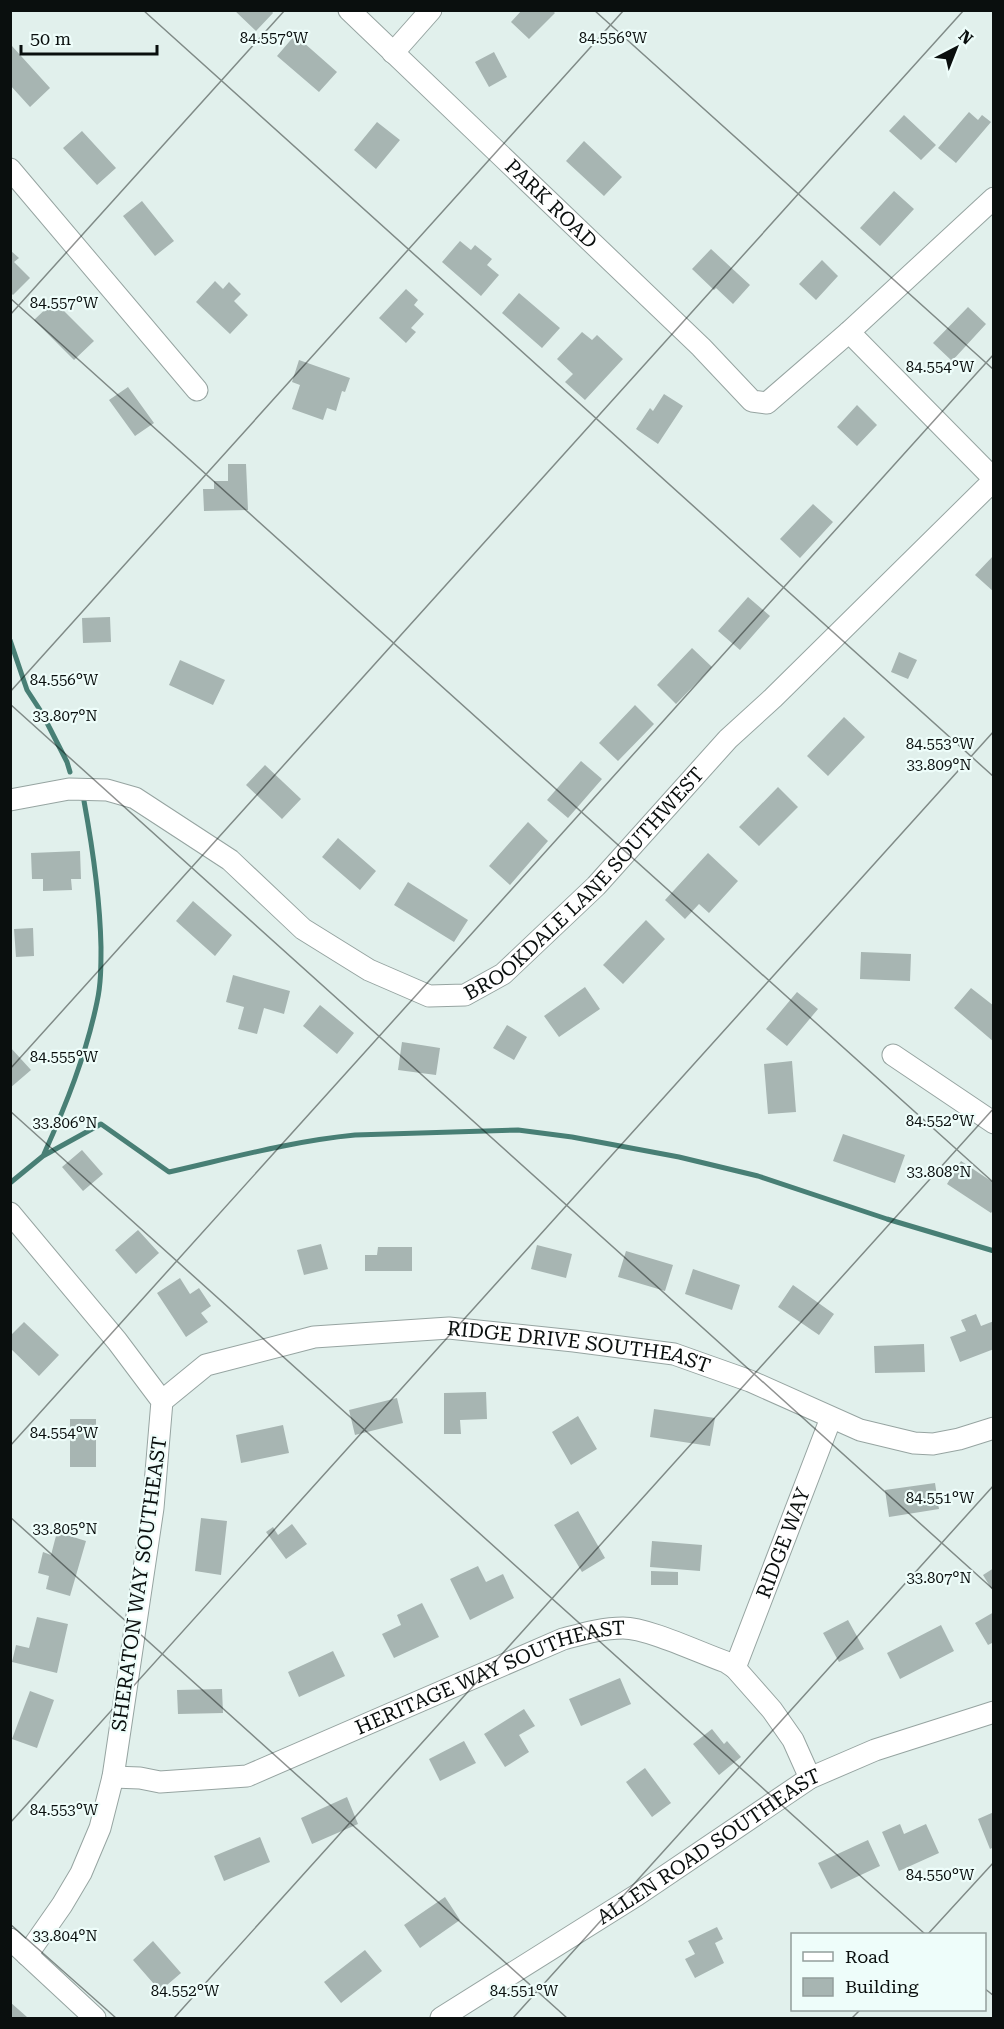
<svg xmlns="http://www.w3.org/2000/svg" width="1004" height="2029" viewBox="0 0 1004 2029" font-family="'Roboto Serif',serif">
  <rect width="100%" height="100%" fill="#e1f0ec"/>
  <g fill="none" stroke-linecap="round" stroke-linejoin="round">
    <path stroke="#487f75" stroke-width="5" d="M 10,640 L 27,690 L 42,713 L 67,762 L 70,772
      M 44,1154 C 66,1105 86,1055 97,1002 C 101,984 101,966 101,947 C 100,897 93,850 84,801
      M 10,1183 L 43,1156 L 101,1124 L 169,1172 C 231,1158 292,1141 355,1135 L 518,1130 L 572,1137 L 679,1157 L 758,1176 L 887,1219 L 994,1251"/>
  </g>
  <path fill="#a7b5b2" d="M 234,10 L 271,10 L 273,13 L 256,31 Z
    M 522,10 L 552,10 L 555,13 L 529,39 L 511,22 Z
    M 295,35 L 337,72 L 319,92 L 277,56 Z
    M 12,46 L 50,88 L 30,107 L 10,85 L 10,48 Z
    M 494,52 L 507,77 L 489,87 L 475,62 Z
    M 969,112 L 978,120 L 982,115 L 991,122 L 956,163 L 938,148 Z
    M 904,115 L 936,145 L 921,160 L 889,131 Z
    M 377,122 L 400,140 L 376,169 L 354,150 Z
    M 82,131 L 116,168 L 97,185 L 63,148 Z
    M 584,141 L 622,177 L 604,196 L 566,161 Z
    M 894,191 L 914,209 L 880,246 L 860,228 Z
    M 142,201 L 174,241 L 155,256 L 123,216 Z
    M 460,241 L 471,250 L 475,245 L 492,259 L 487,265 L 499,275 L 481,296 L 442,262 Z
    M 711,249 L 750,285 L 733,304 L 716,288 L 714,290 L 692,269 Z
    M 10,250 L 19,258 L 14,262 L 30,278 L 13,295 L 10,292 Z
    M 822,260 L 838,276 L 816,300 L 799,284 Z
    M 215,281 L 223,289 L 229,282 L 241,294 L 234,301 L 248,315 L 230,334 L 196,302 Z
    M 406,289 L 418,300 L 414,305 L 424,314 L 411,328 L 416,332 L 406,343 L 379,318 Z
    M 519,293 L 560,328 L 542,348 L 502,313 Z
    M 54,301 L 94,341 L 74,360 L 34,320 Z
    M 968,307 L 986,324 L 952,361 L 933,343 Z
    M 582,332 L 592,340 L 597,335 L 623,359 L 585,400 L 565,382 L 573,374 L 557,359 Z
    M 299,360 L 350,378 L 345,392 L 342,391 L 336,411 L 327,408 L 323,420 L 292,409 L 300,385 L 292,382 Z
    M 128,387 L 154,423 L 135,436 L 109,400 Z
    M 664,394 L 683,406 L 658,444 L 636,429 L 650,408 L 653,411 Z
    M 857,405 L 877,425 L 857,446 L 837,427 Z
    M 228,464 L 246,464 L 248,510 L 204,511 L 203,489 L 214,489 L 214,481 L 228,481 Z
    M 813,504 L 833,522 L 800,558 L 780,539 Z
    M 994,555 L 994,592 L 975,575 Z
    M 748,597 L 770,616 L 740,650 L 718,631 Z
    M 110,617 L 111,642 L 83,643 L 82,618 Z
    M 692,648 L 712,667 L 676,704 L 657,685 Z
    M 899,652 L 917,660 L 908,679 L 891,672 Z
    M 180,660 L 225,680 L 213,705 L 169,685 Z
    M 635,705 L 654,724 L 618,761 L 599,743 Z
    M 844,717 L 865,737 L 828,776 L 807,756 Z
    M 581,761 L 602,779 L 568,818 L 547,800 Z
    M 265,765 L 301,799 L 282,819 L 246,785 Z
    M 778,787 L 798,807 L 759,846 L 739,827 Z
    M 528,822 L 548,841 L 510,885 L 489,866 Z
    M 338,838 L 376,871 L 360,890 L 322,857 Z
    M 80,851 L 81,879 L 71,879 L 72,890 L 43,891 L 43,879 L 32,879 L 31,853 Z
    M 708,853 L 738,881 L 709,913 L 699,904 L 685,919 L 665,900 Z
    M 408,882 L 468,920 L 454,942 L 394,905 Z
    M 193,901 L 232,935 L 215,956 L 176,921 Z
    M 646,920 L 665,939 L 623,984 L 603,965 Z
    M 33,928 L 34,956 L 16,957 L 14,929 Z
    M 861,952 L 911,954 L 910,981 L 860,979 Z
    M 233,975 L 290,991 L 284,1014 L 264,1008 L 257,1034 L 238,1029 L 244,1007 L 226,1002 Z
    M 585,987 L 600,1009 L 559,1037 L 544,1016 Z
    M 971,988 L 994,1006 L 994,1042 L 954,1008 Z
    M 797,992 L 818,1009 L 787,1046 L 766,1029 Z
    M 320,1005 L 354,1033 L 337,1054 L 303,1026 Z
    M 507,1025 L 527,1037 L 514,1060 L 493,1048 Z
    M 402,1042 L 440,1048 L 436,1075 L 398,1070 Z
    M 10,1047 L 31,1070 L 10,1088 Z
    M 792,1061 L 796,1112 L 768,1114 L 764,1064 Z
    M 843,1134 L 905,1155 L 895,1183 L 833,1161 Z
    M 82,1150 L 103,1174 L 83,1191 L 62,1167 Z
    M 961,1161 L 994,1183 L 994,1209 L 991,1213 L 947,1184 Z
    M 138,1230 L 159,1253 L 136,1274 L 115,1250 Z
    M 321,1244 L 328,1269 L 304,1275 L 297,1250 Z
    M 537,1245 L 572,1254 L 566,1278 L 531,1269 Z
    M 378,1247 L 412,1247 L 412,1271 L 365,1271 L 365,1255 L 377,1255 Z
    M 626,1251 L 673,1265 L 665,1291 L 618,1277 Z
    M 693,1269 L 740,1285 L 732,1310 L 685,1294 Z
    M 180,1278 L 190,1294 L 199,1288 L 211,1306 L 201,1313 L 208,1322 L 186,1337 L 157,1293 Z
    M 793,1285 L 834,1314 L 819,1335 L 778,1307 Z
    M 976,1314 L 981,1326 L 994,1321 L 994,1349 L 960,1362 L 950,1337 L 966,1331 L 961,1320 Z
    M 24,1322 L 59,1355 L 39,1376 L 10,1348 L 10,1336 Z
    M 924,1344 L 925,1372 L 875,1373 L 874,1346 Z
    M 486,1392 L 487,1419 L 460,1420 L 461,1434 L 444,1434 L 444,1393 Z
    M 397,1398 L 403,1423 L 355,1435 L 349,1410 Z
    M 654,1409 L 715,1418 L 710,1446 L 650,1437 Z
    M 578,1416 L 597,1449 L 571,1465 L 552,1432 Z
    M 70,1419 L 96,1419 L 96,1467 L 70,1467 Z
    M 283,1425 L 289,1453 L 241,1463 L 236,1435 Z
    M 935,1483 L 939,1509 L 889,1517 L 885,1490 Z
    M 578,1511 L 605,1558 L 582,1572 L 554,1525 Z
    M 201,1518 L 227,1521 L 221,1575 L 195,1571 Z
    M 292,1524 L 307,1544 L 286,1559 L 266,1532 L 273,1527 L 278,1535 Z
    M 57,1532 L 86,1541 L 70,1596 L 46,1589 L 49,1576 L 38,1573 L 43,1552 L 51,1555 Z
    M 652,1541 L 702,1545 L 700,1571 L 650,1567 Z
    M 478,1566 L 486,1582 L 503,1574 L 514,1598 L 470,1620 L 450,1579 Z
    M 994,1568 L 994,1593 L 983,1575 Z
    M 651,1571 L 678,1572 L 678,1585 L 651,1585 Z
    M 422,1603 L 439,1637 L 394,1658 L 382,1634 L 401,1625 L 397,1615 Z
    M 994,1612 L 994,1642 L 988,1645 L 975,1623 Z
    M 37,1617 L 68,1624 L 57,1673 L 12,1662 L 16,1645 L 29,1648 Z
    M 848,1620 L 864,1649 L 839,1662 L 823,1633 Z
    M 941,1625 L 954,1651 L 900,1679 L 887,1653 Z
    M 333,1651 L 345,1676 L 299,1697 L 288,1672 Z
    M 620,1678 L 631,1704 L 581,1726 L 569,1699 Z
    M 222,1689 L 223,1713 L 178,1714 L 177,1690 Z
    M 30,1691 L 54,1700 L 37,1748 L 12,1739 Z
    M 524,1709 L 535,1726 L 519,1735 L 529,1752 L 505,1767 L 484,1734 Z
    M 712,1729 L 724,1744 L 727,1741 L 741,1757 L 719,1775 L 693,1744 Z
    M 464,1741 L 476,1763 L 440,1781 L 429,1759 Z
    M 645,1768 L 671,1803 L 652,1817 L 626,1782 Z
    M 347,1797 L 358,1824 L 312,1844 L 301,1818 Z
    M 994,1812 L 994,1847 L 990,1849 L 978,1819 Z
    M 900,1824 L 904,1834 L 926,1824 L 939,1853 L 899,1871 L 882,1832 Z
    M 260,1837 L 270,1862 L 224,1881 L 214,1856 Z
    M 868,1840 L 880,1866 L 831,1889 L 818,1863 Z
    M 445,1897 L 460,1920 L 420,1948 L 404,1925 Z
    M 717,1927 L 723,1939 L 715,1943 L 724,1963 L 695,1978 L 685,1959 L 695,1954 L 688,1941 Z
    M 153,1941 L 181,1973 L 160,1991 L 133,1960 Z
    M 365,1950 L 382,1971 L 341,2003 L 324,1982 Z
    M 10,2002 L 27,2017 L 26,2018 L 10,2018 Z"/>
  <g fill="none" stroke-linecap="round" stroke-linejoin="round">
    <g stroke="#96a4a1" stroke-width="23">
      <g id="street">
        <path id="s1" d="M 349,10 L 701,347 L 752,401 L 767,403 L 849,332 L 994,198"/>
        <path d="M 393,53 L 431,10"/>
        <path d="M 10,169 L 197,390"/>
        <path d="M 849,332 L 994,479"/>
        <path id="s2" d="M 10,800 L 69,789 L 107,790 L 135,798 L 230,860 L 303,929 L 369,970 L 429,996 L 465,995 L 503,974 L 596,886 L 728,739 L 773,698 L 994,480"/>
        <path d="M 893,1055 L 994,1123"/>
        <path d="M 10,1213 L 117,1341 L 162,1401 L 153,1508 L 113,1777 L 100,1828 L 81,1873 L 62,1905 L 27,1955"/>
        <path id="s3" d="M 162,1401 L 206,1365 L 314,1337 L 449,1328 L 574,1341 L 674,1354 L 750,1381 L 860,1430 L 914,1443 L 933,1444 L 959,1439 L 994,1428"/>
        <path id="s4" d="M 735,1668 L 831,1418"/>
        <path id="s5" d="M 113,1777 L 140,1778 L 160,1782 L 247,1776 L 563,1639 C 582,1634 602,1628 623,1628 C 648,1628 700,1653 726,1662 L 735,1668 L 772,1710 L 793,1740 L 810,1778"/>
        <path d="M 10,1939 L 95,2018"/>
        <path id="s6" d="M 441,2018 L 637,1895 L 810,1778 L 875,1750 L 994,1712"/>
      </g>
    </g>
    <use href="#street" stroke="#fff" stroke-width="21"/>
  </g>
  <path fill="none" stroke="#0a0f0e" stroke-width="1.5" stroke-opacity="0.45" d="M 143,10 L 994,777M 594,10 L 994,370M 10,298 L 994,1183M 10,315 L 285,10M 10,692 L 624,10M 10,704 L 994,1590M 10,1069 L 964,10M 10,1111 L 925,1934M 10,1446 L 994,354M 10,1517 L 567,2018M 10,1823 L 994,731M 10,1924 L 116,2018M 928,1934 L 994,1862M 984,1988 L 994,1996M 174,2018 L 994,1108M 513,2018 L 994,1485M 852,2018 L 860,2010"/>
  <g text-anchor="middle" stroke-width="4.5" stroke-linejoin="round" paint-order="stroke">
    <g font-size="20" fill="#0a0f0e" stroke="#eefdfa">
      <text dy="7" stroke="none"><textPath href="#s1" startOffset="280">PARK ROAD</textPath></text>
      <text dy="7" stroke="none"><textPath href="#s2" startOffset="684">BROOKDALE LANE SOUTHWEST</textPath></text>
      <text dy="7" stroke="none"><textPath href="#s3" startOffset="435">RIDGE DRIVE SOUTHEAST</textPath></text>
      <text dy="7" stroke="none"><textPath href="#s4" startOffset="134">RIDGE WAY</textPath></text>
      <text transform="translate(139 1584) rotate(-82)" y="7">SHERATON WAY SOUTHEAST</text>
      <text dy="7" stroke="none"><textPath href="#s5" startOffset="398">HERITAGE WAY SOUTHEAST</textPath></text>
      <text dy="7" stroke="none"><textPath href="#s6" startOffset="318">ALLEN ROAD SOUTHEAST</textPath></text>
    </g>
  </g>
  <g font-size="15" text-anchor="middle" fill="#0a0f0e" stroke="#eefdfa" stroke-width="4.5" stroke-linejoin="round" paint-order="stroke">
    <text x="274" y="43">84.557°W</text>
    <text x="613" y="43">84.556°W</text>
    <text x="64" y="308">84.557°W</text>
    <text x="940" y="372">84.554°W</text>
    <text x="64" y="685">84.556°W</text>
    <text x="65" y="721">33.807°N</text>
    <text x="940" y="749">84.553°W</text>
    <text x="939" y="770">33.809°N</text>
    <text x="64" y="1062">84.555°W</text>
    <text x="940" y="1126">84.552°W</text>
    <text x="65" y="1128">33.806°N</text>
    <text x="939" y="1177">33.808°N</text>
    <text x="64" y="1438">84.554°W</text>
    <text x="940" y="1503">84.551°W</text>
    <text x="65" y="1534">33.805°N</text>
    <text x="939" y="1583">33.807°N</text>
    <text x="64" y="1815">84.553°W</text>
    <text x="940" y="1880">84.550°W</text>
    <text x="65" y="1941">33.804°N</text>
    <text x="185" y="1996">84.552°W</text>
    <text x="524" y="1996">84.551°W</text>
  </g>
  <rect width="1004" height="2029" fill="none" stroke="#0a0f0e" stroke-width="24"/>
  <rect x="791" y="1933" width="195" height="78" fill="#eefdfa" stroke="#939e9c" stroke-width="1.5"/>
  <rect x="803" y="1952" width="30" height="9" fill="#ffffff" stroke="#939e9c" stroke-width="1.5"/>
  <text x="845" y="1963" font-size="18" fill="#0a0f0e">Road</text>
  <rect x="803" y="1978" width="30" height="18" fill="#a7b5b2" stroke="#939e9c" stroke-width="1.5"/>
  <text x="845" y="1993" font-size="18" fill="#0a0f0e">Building</text>
  <g transform="translate(956 48) rotate(42)" stroke="#eefdfa" stroke-width="4.5" paint-order="stroke">
  <path d="M0-4.5L10 22L0 15L-10 22Z" fill="#0a0f0e"/>
  <text y="-9" font-size="16" font-weight="bold" text-anchor="middle" fill="#0a0f0e">N</text>
  </g>
  <path d="M21 45v9h136v-9" fill="none" stroke="#0a0f0e" stroke-width="3"/>
  <text x="30" y="45" font-size="18" fill="#0a0f0e" stroke="#eefdfa" stroke-width="4.5" paint-order="stroke">50 m</text>
</svg>
